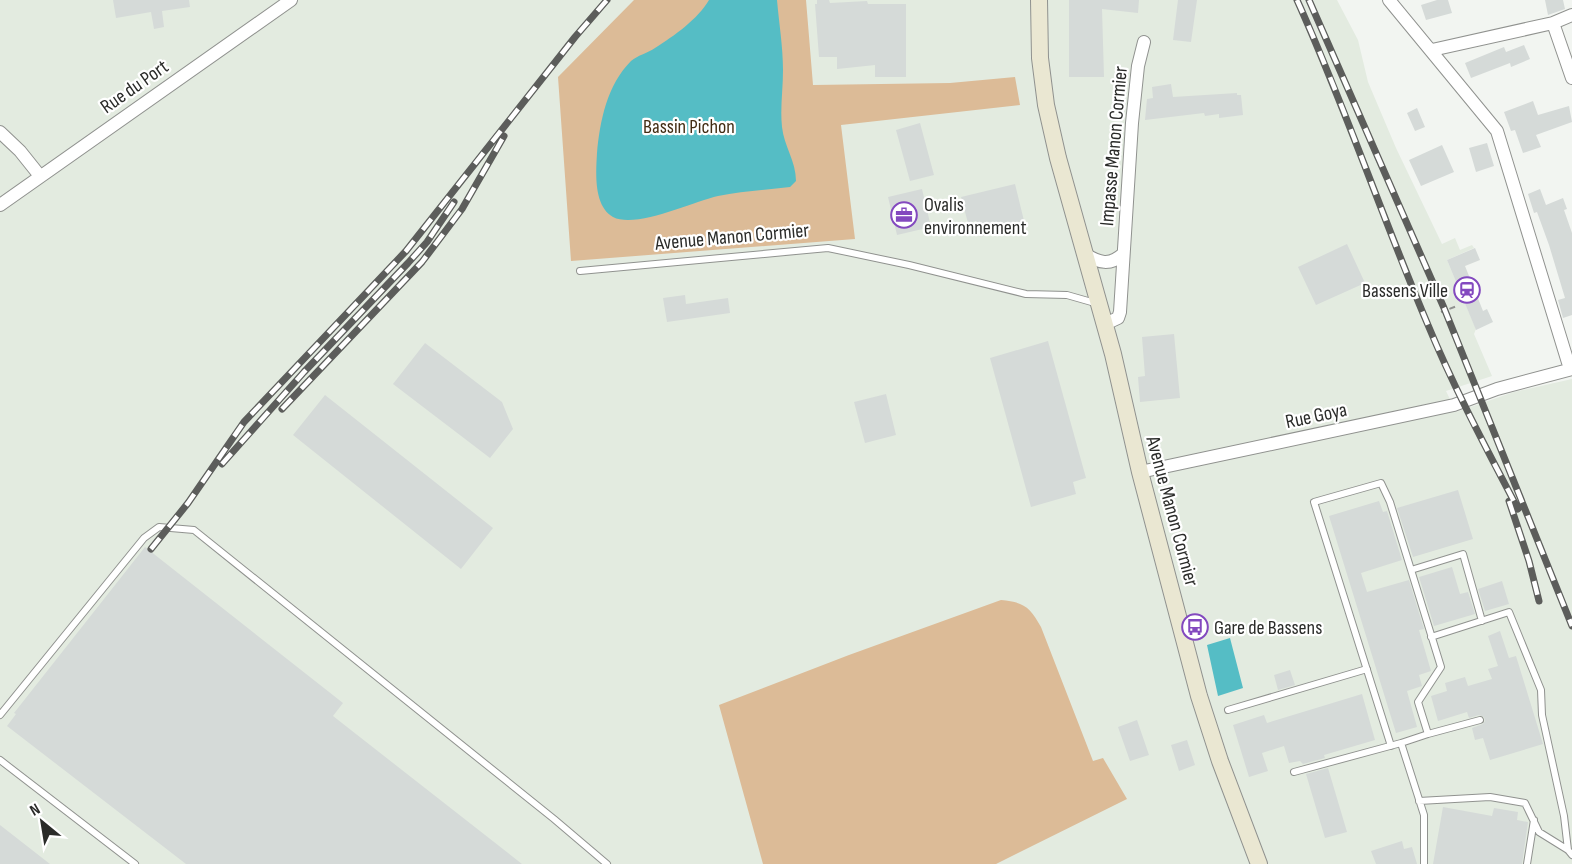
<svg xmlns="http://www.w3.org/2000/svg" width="1572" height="864" viewBox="0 0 1572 864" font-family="'Sofia Sans Condensed',sans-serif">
  <rect width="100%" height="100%" fill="#f2f5f1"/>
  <path fill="#e3ebe0" d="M 0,0 L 1337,0 L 1358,40 L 1368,82 L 1396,148 L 1442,244 L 1455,238 L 1460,250 L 1472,245 L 1474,248 L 1447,260 L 1476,329 L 1474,334 L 1492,376 L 1446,391 L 1456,412 L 1514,392 L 1572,379 L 1572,864 L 0,864 Z"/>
  <path fill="#dcbb97" d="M 634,0 L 806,0 L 813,85 L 950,83 L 1015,77 L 1020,105 L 841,125 L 855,239 L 571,261 L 558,77 Z
    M 1001,600 C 1024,602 1030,607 1041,627 L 1093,761 L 1103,758 L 1127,799 L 996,864 L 763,864 L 719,705 L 849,655 Z"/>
  <path fill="#55bdc5" d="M 709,0 L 777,0 C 779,23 783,47 783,70 C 783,90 780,108 782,127 C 784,146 796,161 796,181 L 790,187 C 766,190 741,191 718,196 C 692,202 636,229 613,217 C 593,206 596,171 597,153 C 600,121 607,85 631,61 C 638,55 648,53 655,48 C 674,36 698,19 709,0 Z
    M 1230,638 L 1243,688 L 1218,696 L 1207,645 Z"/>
  <path fill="#d5dad8" d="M 113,0 L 189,0 L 190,7 L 162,11 L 164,27 L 154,29 L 151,12 L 116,18 Z
    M 817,0 L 829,0 L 830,3 L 867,1 L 868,4 L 906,4 L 906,77 L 875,77 L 875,65 L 837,69 L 837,57 L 819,57 L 815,4 L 817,4 Z
    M 1069,0 L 1139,0 L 1138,13 L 1102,9 L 1104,77 L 1069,77 Z
    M 1178,0 L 1197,0 L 1191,42 L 1173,40 Z
    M 1437,0 L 1448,0 L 1452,13 L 1426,20 L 1421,5 Z
    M 1545,0 L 1563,0 L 1565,9 L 1548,15 Z
    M 1524,45 L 1530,59 L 1511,67 L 1510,63 L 1471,78 L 1465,63 L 1504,47 L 1506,52 Z
    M 1171,84 L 1173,97 L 1237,93 L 1237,95 L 1241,95 L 1243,115 L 1219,118 L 1219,114 L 1205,116 L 1204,113 L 1145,120 L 1147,99 L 1153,98 L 1152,87 Z
    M 1533,101 L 1538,115 L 1569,106 L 1572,122 L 1536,135 L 1541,147 L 1523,153 L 1515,130 L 1511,131 L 1504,112 Z
    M 1417,108 L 1425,127 L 1415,131 L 1407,113 Z
    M 920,123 L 934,175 L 910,181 L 896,130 Z
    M 1487,143 L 1494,166 L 1476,172 L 1469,148 Z
    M 1442,145 L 1454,172 L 1421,186 L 1409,160 Z
    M 1015,184 L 1025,225 L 980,237 L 976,221 L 968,223 L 961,197 Z
    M 922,189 L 931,227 L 897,235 L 888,197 Z
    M 1540,189 L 1546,205 L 1563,198 L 1567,209 L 1564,210 L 1572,233 L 1572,315 L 1563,318 L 1558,300 L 1565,298 L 1549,245 L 1537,212 L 1534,213 L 1528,194 Z
    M 1347,244 L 1365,283 L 1316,305 L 1298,267 Z
    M 1475,248 L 1480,260 L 1465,266 L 1483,311 L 1487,309 L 1493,322 L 1476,330 L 1447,260 Z
    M 685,295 L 686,304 L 728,298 L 730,313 L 667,322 L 663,298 Z
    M 1174,334 L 1180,398 L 1140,402 L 1138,377 L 1145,376 L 1142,337 Z
    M 1048,341 L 1086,478 L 1073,482 L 1076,494 L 1031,507 L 990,358 Z
    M 425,343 L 502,402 L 513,429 L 490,458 L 393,384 Z
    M 886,394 L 896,435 L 865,443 L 854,402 Z
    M 325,395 L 493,528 L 461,569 L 293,435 Z
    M 1458,490 L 1473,539 L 1413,557 L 1397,508 Z
    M 1379,501 L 1383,512 L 1387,511 L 1402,560 L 1361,573 L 1367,592 L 1409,580 L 1424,629 L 1419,630 L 1431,671 L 1419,675 L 1422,686 L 1407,691 L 1417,727 L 1396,733 L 1329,516 Z
    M 145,547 L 343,703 L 333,716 L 522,864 L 186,864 L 7,726 L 16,714 L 14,713 Z
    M 1452,567 L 1460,594 L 1468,592 L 1475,614 L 1434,626 L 1419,577 Z
    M 1502,581 L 1509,604 L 1485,611 L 1478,589 Z
    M 1500,631 L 1509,658 L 1516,656 L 1543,744 L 1490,760 L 1483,738 L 1475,740 L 1472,728 L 1483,724 L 1485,721 L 1484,717 L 1479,715 L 1469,718 L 1467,712 L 1438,721 L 1431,696 L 1447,691 L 1445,683 L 1465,677 L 1468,686 L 1492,679 L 1488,669 L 1498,666 L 1488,636 Z
    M 1290,670 L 1295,685 L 1278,690 L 1274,675 Z
    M 1362,694 L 1375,740 L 1324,755 L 1325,758 L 1303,764 L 1300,761 L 1289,763 L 1284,746 L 1262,753 L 1268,771 L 1249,777 L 1233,725 L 1264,715 L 1267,723 Z
    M 1137,720 L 1149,755 L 1130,761 L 1118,727 Z
    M 1187,740 L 1195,765 L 1179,771 L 1171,745 Z
    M 1328,768 L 1347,832 L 1325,838 L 1306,774 Z
    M 1443,807 L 1492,816 L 1494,808 L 1518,812 L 1517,820 L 1528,822 L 1522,864 L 1433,864 Z
    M 0,825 L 50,864 L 0,864 Z
    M 1402,841 L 1404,849 L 1412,847 L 1417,864 L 1376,864 L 1371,851 Z"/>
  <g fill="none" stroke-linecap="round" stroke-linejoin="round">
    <g stroke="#90928f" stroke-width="8">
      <path id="lane" d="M 580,271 L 828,248 L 909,265 L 1026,294 L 1067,295 L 1095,303
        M 1411,570 L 1463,554 L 1482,621
        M 1431,637 L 1509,612 L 1541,690 L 1542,715 L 1564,816 L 1568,850
        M 1228,710 L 1367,669
        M 0,715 L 144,538 L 159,527 L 194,530 L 554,819 L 607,864
        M 1428,734 L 1480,720
        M 1391,746 L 1314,502 L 1381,483 L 1390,502 L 1441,667 L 1418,702 L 1428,734 L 1401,743
        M 0,760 L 135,864
        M 1294,772 L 1401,743 L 1424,815 L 1424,864
        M 1419,801 L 1490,797 L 1525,803 L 1539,832 L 1568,850 L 1572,855
        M 1527,864 L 1534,820"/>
    </g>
    <g stroke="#90928f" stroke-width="14">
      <path id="street" d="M 1389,0 L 1497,131 L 1570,369
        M 1553,23 L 1572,78
        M 1432,50 L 1553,23 L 1572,15
        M 0,132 L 20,151 L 40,176
        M 0,205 L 291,0
        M 1085,254 C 1099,263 1110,266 1123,254
        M 1105,324 L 1118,318 L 1120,312 L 1132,123 L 1138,66 L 1144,42
        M 1140,472 L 1454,405 L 1497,389 L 1572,369"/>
    </g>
    <g stroke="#90928f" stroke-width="18">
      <path id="secondary" d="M 1039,0 L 1040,58 L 1046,105 L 1058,158 L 1113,354 L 1140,472 L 1199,696 L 1220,761 L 1259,864"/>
    </g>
    <path stroke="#90928f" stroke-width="2" stroke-dasharray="6 3" stroke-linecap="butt" d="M 1441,312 L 1457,306"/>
    <use href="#lane" stroke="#fff" stroke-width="6"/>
    <use href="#street" stroke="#fff" stroke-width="12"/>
    <use href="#secondary" stroke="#eae7d2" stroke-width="16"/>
    <g stroke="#5c5d5b" stroke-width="7">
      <path id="rail" d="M 1297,0 C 1345,106 1382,217 1428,325 C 1454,388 1486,448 1518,509
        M 1309,0 L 1444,308 L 1572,626
        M 282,409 L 422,262 L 462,209 L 504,136
        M 222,464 L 304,372 L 408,263 L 427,242 L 454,202
        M 1509,501 L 1529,561 L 1539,601
        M 151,549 L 188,503 L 244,422 L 406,251 L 575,37 L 607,0"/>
    </g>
    <use href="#rail" stroke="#fff" stroke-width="4.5" stroke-dasharray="14" stroke-linecap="butt"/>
  </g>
  <defs>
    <g id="office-ring" transform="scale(1.35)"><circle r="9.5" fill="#fff" stroke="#8349bf" stroke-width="1.5"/><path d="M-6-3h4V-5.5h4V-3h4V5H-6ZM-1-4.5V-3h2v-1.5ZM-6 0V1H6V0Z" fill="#8349bf"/></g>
    <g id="station-ring" transform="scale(1.35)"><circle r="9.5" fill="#fff" stroke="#8349bf" stroke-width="1.5"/><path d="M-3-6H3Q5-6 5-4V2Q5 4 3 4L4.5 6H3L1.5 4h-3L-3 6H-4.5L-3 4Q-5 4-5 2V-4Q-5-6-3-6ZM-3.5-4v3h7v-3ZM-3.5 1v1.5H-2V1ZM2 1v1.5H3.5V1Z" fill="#8349bf"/></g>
    <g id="bus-ring" transform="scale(1.35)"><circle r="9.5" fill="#fff" stroke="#8349bf" stroke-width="1.5"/><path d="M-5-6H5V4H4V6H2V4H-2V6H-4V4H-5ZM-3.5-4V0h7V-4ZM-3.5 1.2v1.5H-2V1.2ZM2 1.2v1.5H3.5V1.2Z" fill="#8349bf"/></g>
  </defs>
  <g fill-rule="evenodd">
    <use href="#office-ring" x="904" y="215"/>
    <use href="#station-ring" x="1467" y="290"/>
    <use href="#bus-ring" x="1195" y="627"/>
  </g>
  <g text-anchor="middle" stroke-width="4.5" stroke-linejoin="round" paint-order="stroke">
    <g font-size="20" fill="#2a2b29" stroke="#fff">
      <text transform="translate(134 86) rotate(-35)" y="7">Rue du Port</text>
      <text transform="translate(1113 146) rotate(-85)" y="7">Impasse Manon Cormier</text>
      <text transform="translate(732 236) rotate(-5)" y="7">Avenue Manon Cormier</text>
      <text transform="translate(1316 415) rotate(-12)" y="7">Rue Goya</text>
      <text transform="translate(1173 511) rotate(75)" y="7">Avenue Manon Cormier</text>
    </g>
    <g font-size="20" fill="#422c13" stroke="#fff">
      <text x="689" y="133">Bassin Pichon</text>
    </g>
    <g font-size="20" fill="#2a2b29" stroke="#fff" text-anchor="start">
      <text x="924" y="211">Ovalis<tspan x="924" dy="23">environnement</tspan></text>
      <text x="1448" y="297" text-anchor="end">Bassens Ville</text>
      <text x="1214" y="634">Gare de Bassens</text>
    </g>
  </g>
  <g transform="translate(42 822) rotate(330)" stroke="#ffffff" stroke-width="4.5" paint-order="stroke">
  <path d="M0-4.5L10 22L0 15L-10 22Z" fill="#2a2b29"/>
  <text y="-9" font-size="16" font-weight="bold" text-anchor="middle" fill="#2a2b29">N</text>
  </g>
</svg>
